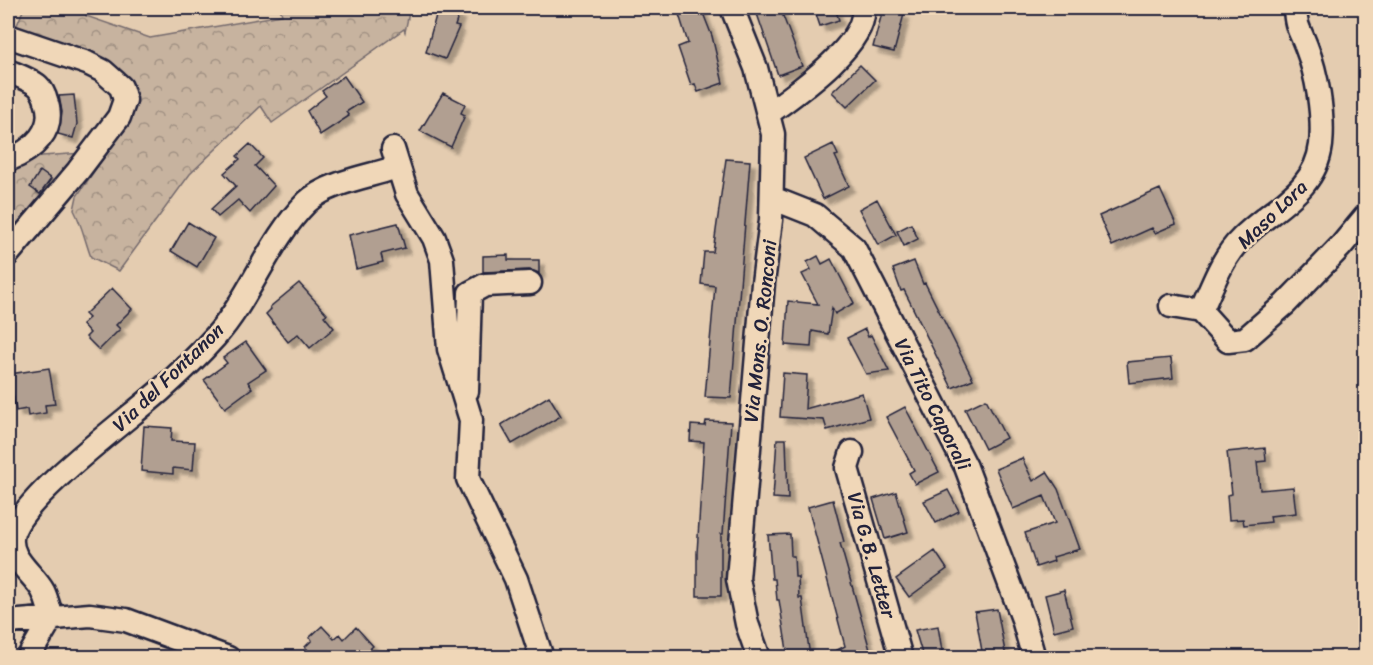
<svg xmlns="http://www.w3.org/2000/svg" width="1373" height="665" viewBox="0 0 1373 665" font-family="Sriracha,sans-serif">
  <defs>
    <pattern id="forest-crowns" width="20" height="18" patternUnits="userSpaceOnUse" patternTransform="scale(1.5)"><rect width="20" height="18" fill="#c7b39f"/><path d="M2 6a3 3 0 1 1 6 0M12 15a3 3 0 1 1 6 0" fill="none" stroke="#a19183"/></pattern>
    <filter id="shadow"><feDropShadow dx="5.5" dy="5.5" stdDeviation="1.5" flood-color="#0004"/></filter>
  </defs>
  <rect width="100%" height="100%" fill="#e4ccb0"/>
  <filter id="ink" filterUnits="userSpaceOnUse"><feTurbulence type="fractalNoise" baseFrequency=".0167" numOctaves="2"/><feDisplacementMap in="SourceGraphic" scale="12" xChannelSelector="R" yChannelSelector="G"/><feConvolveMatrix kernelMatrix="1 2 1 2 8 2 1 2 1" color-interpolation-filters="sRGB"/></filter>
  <g filter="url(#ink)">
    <path fill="url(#forest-crowns)" stroke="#746a6d" stroke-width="1.5" d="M 24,8 L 84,8 L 86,16 L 150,38 L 282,15 L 280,8 L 410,8 L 405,32 L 404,29 L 272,123 L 261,106 L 190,174 L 119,271 L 91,257 C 85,241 82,225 74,210 L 77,196 L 133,115 L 136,101 L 17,35 L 17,25 Z
      M 82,153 L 8,253 L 8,171 L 42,156 Z"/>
    <path fill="#b19f91" stroke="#22223b" stroke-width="1.5" filter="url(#shadow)" d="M 438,8 L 459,14 L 455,26 L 459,27 L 445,59 L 426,52 Z
      M 677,8 L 701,8 L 712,36 L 723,83 L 698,92 L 695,84 L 691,85 L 678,47 L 688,43 Z
      M 755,8 L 780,8 L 802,66 L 778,75 Z
      M 814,8 L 835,8 L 839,20 L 820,26 Z
      M 883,9 L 904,14 L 894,52 L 873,47 Z
      M 860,65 L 875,80 L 847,107 L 832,92 Z
      M 344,76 L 362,102 L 346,112 L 349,116 L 320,135 L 307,111 L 326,96 L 322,91 Z
      M 443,93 L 465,104 L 461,113 L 465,115 L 451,147 L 420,131 Z
      M 74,95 L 77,124 L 73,138 L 58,134 L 62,112 L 59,96 Z
      M 250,144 L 263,158 L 255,166 L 274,186 L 250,213 L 238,200 L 218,217 L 211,209 L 236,186 L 224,173 L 240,159 L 237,156 Z
      M 833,144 L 838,155 L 835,156 L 849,186 L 823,199 L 804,158 Z
      M 726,159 L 750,161 L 731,398 L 705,397 L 715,286 L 701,284 L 704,252 L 713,252 Z
      M 40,171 L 51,179 L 40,194 L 30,187 Z
      M 1160,189 L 1176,224 L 1155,233 L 1152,228 L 1112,246 L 1099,216 Z
      M 877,199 L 896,235 L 878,245 L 859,209 Z
      M 188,222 L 214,238 L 197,267 L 171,251 Z
      M 398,223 L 405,248 L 381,254 L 383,262 L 356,269 L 349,235 Z
      M 911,224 L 918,239 L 904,246 L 897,231 Z
      M 508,255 L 508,260 L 539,260 L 539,273 L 529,270 L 483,272 L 483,256 Z
      M 818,256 L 822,264 L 831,259 L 854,303 L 835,314 L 832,308 L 828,334 L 812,331 L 811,347 L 785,345 L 788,301 L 818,304 L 802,274 L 811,270 L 807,262 Z
      M 914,261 L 923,284 L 925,283 L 973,379 L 952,388 L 904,290 L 901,291 L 893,269 Z
      M 299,283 L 327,314 L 324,316 L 334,328 L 310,348 L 298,334 L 288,342 L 266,314 L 271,309 L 270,307 Z
      M 112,288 L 132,309 L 116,325 L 120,329 L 99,350 L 86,337 L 90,333 L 82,324 L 89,318 L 85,314 Z
      M 865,329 L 868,337 L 871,335 L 889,371 L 866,374 L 847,338 Z
      M 246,342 L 266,370 L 248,382 L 252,388 L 225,408 L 204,380 L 227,363 L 223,358 Z
      M 1171,358 L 1173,378 L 1129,383 L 1127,362 Z
      M 49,368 L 55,404 L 45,405 L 46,413 L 28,416 L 27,409 L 16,411 L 10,374 Z
      M 783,373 L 807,375 L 805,409 L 862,393 L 869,418 L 827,430 L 824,420 L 780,417 Z
      M 549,396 L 561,416 L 512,444 L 501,425 Z
      M 986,399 L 1006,438 L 985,449 L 965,409 Z
      M 905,407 L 939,472 L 915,484 L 909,473 L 914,470 L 886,417 Z
      M 706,421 L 731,422 L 723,534 L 721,534 L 721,596 L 697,596 L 697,553 L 704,442 L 690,441 L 691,425 L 705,426 Z
      M 144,426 L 172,428 L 171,441 L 195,442 L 193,470 L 173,468 L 173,474 L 141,471 Z
      M 777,439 L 786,439 L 788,499 L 773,498 Z
      M 1265,448 L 1266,461 L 1257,462 L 1260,490 L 1293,487 L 1296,513 L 1270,516 L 1271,522 L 1244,525 L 1243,519 L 1229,520 L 1227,495 L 1232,494 L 1227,452 Z
      M 1022,458 L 1033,481 L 1047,472 L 1058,489 L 1080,549 L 1053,557 L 1054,561 L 1036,567 L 1025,533 L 1055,523 L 1044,496 L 1013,509 L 996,469 Z
      M 948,490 L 959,511 L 936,523 L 924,501 Z
      M 896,492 L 908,532 L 885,539 L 873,499 Z
      M 833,500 L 844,542 L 840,543 L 872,657 L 824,657 L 845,646 L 808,507 Z
      M 790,534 L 791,556 L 794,556 L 795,577 L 798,577 L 799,598 L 802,598 L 810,657 L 788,657 L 779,600 L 777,600 L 775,579 L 772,579 L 768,535 Z
      M 935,551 L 947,569 L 909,597 L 896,579 Z
      M 1064,590 L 1073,626 L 1054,631 L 1045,595 Z
      M 997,609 L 1006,657 L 983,657 L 975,612 Z
      M 322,626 L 334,639 L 340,634 L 344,639 L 356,627 L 373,646 L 360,657 L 315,657 L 305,647 L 312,640 L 309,638 Z
      M 938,626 L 943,657 L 923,657 L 915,630 Z"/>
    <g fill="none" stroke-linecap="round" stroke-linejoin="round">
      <g stroke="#22223b" stroke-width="27">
        <path id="minor" d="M 732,8 L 756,68 L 773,134 L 771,220 L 763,283 L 738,579 L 747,624 L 759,658
          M 8,36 L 87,63 L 103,71 L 121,87 L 125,100 L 119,117 L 78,171 L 8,254
          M 8,71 C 17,75 29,79 37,85 C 41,88 45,96 46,101 C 57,130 32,151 8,160
          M 769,113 C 795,94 868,44 863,8
          M 393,149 L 407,194 L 434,238 L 442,260 L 449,349 L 471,420 L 468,479 L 516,579 L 542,658
          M 772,198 L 815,215 L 854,248 L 966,467 L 1023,619 L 1034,658
          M 1171,306 L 1201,311 L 1228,341 L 1245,339 L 1285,304 L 1341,246 L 1366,216
          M 1201,311 C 1212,287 1222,257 1241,239 C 1271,208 1315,193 1321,145 C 1324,114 1317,74 1306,46 C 1299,28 1296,28 1295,8
          M 467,391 L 470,293 L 485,285 L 530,283
          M 852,452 L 847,468 L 901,658
          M 8,622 L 90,615 L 126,620 L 228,658
          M 28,658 L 52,617 C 49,609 47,599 43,591 C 33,573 6,557 13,533 C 25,495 127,420 160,391 C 179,374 198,356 215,337 C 251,297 268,241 307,202 C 327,183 366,177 391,169"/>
      </g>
      <use href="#minor" stroke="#f0d7b8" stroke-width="22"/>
    </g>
  </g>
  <g text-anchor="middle" stroke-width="5" stroke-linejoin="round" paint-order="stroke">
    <g font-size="20" fill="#22223b" stroke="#f0d7b8">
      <text transform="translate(1272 214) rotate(-44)" y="7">Maso Lora</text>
      <text transform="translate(760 331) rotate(-84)" y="7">Via Mons. O. Ronconi</text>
      <text transform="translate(168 377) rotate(-44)" y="7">Via del Fontanon</text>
      <text transform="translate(933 404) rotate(63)" y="7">Via Tito Caporali</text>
      <text transform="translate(872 555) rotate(74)" y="7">Via G.B. Letter</text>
    </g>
  </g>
  <rect width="1373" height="665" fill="none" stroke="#f0d7b8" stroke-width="30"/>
  <rect x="15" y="15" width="1343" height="635" fill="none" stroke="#22223b" stroke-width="2" filter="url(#ink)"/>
</svg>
